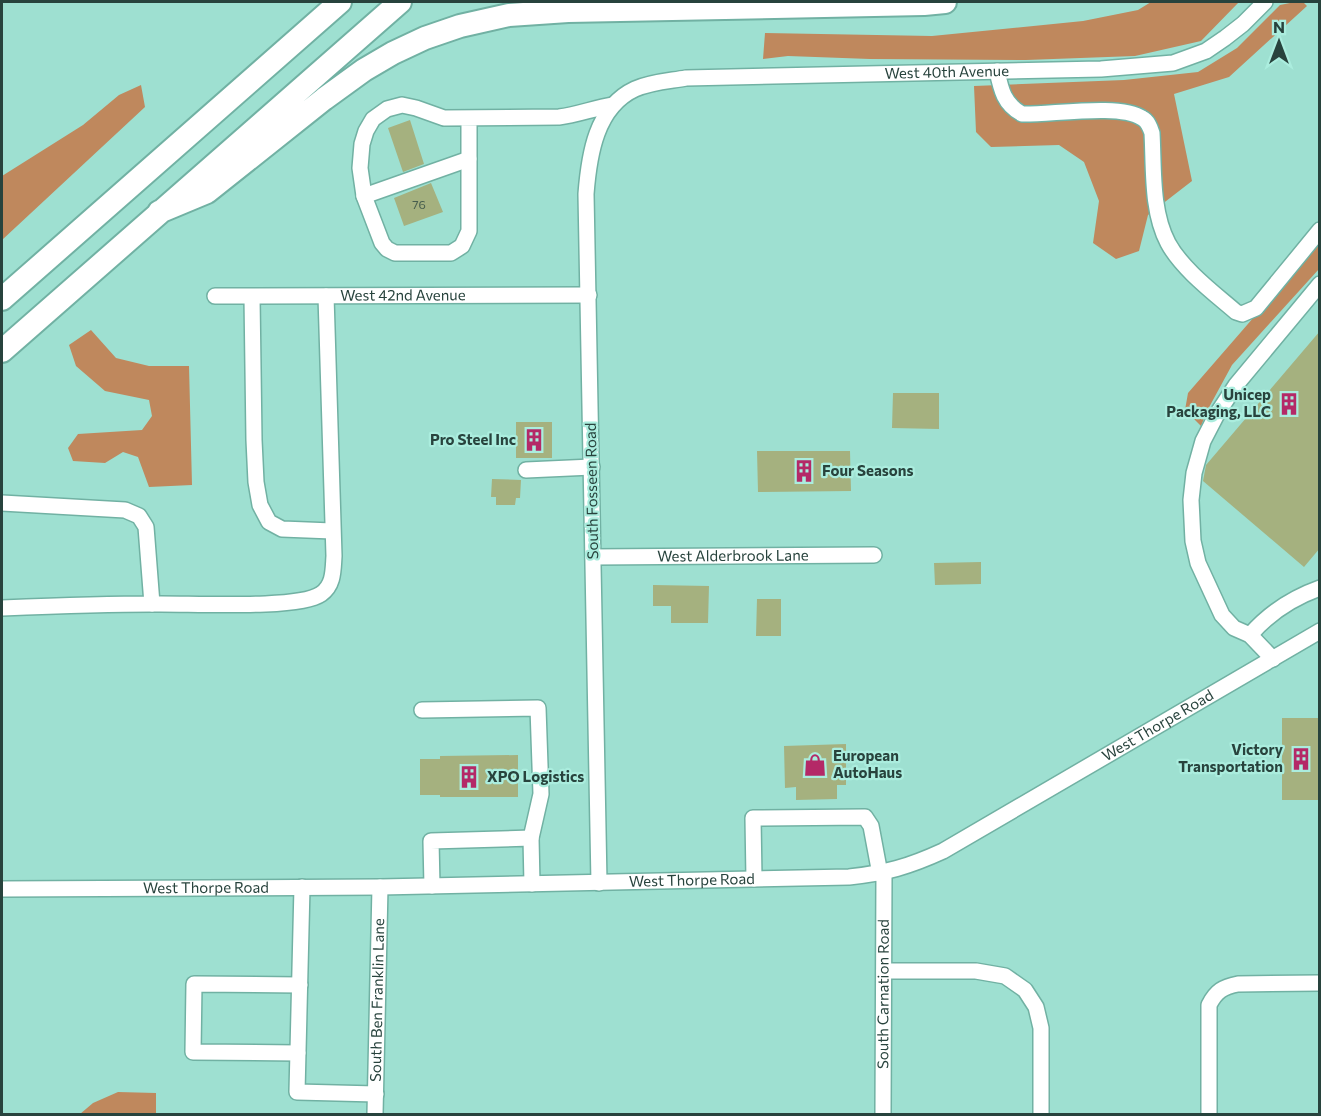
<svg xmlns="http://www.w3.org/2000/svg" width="1321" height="1116" viewBox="0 0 1321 1116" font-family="Commissioner,sans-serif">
  <rect width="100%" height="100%" fill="#9ee0d1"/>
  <path fill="#bf885d" d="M 1151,2 L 1239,2 L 1201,41 L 1135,56 L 1026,60 L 870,59 L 788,56 L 763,59 L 765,33 L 932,36 L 1083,21 L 1138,10 Z
    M 1295,2 L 1303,2 L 1307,6 L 1229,77 L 1174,94 L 1192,181 L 1148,215 L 1139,251 L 1116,259 L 1093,243 L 1099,201 L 1084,162 L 1059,145 L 991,147 L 976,132 L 974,86 L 1124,80 L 1198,72 L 1237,48 L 1280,5 Z
    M 141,85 L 145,107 L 2,240 L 2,176 L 83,125 L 119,95 Z
    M 1319,242 L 1319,269 L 1232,365 L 1207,411 L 1201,426 L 1185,410 L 1188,393 Z
    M 91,330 L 116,358 L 149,366 L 189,366 L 192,485 L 149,487 L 138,457 L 123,452 L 105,463 L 73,461 L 68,448 L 78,434 L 142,430 L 152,416 L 149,400 L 105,391 L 76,366 L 69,345 Z
    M 118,1092 L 156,1093 L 156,1114 L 80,1114 L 93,1103 Z"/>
  <path fill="#a5b17f" d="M 410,120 L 424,164 L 403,172 L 388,128 Z
    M 431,183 L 443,212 L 404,226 L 394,198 Z
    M 1320,331 L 1320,548 L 1304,567 L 1203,481 L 1206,465 Z
    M 893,393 L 939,393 L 939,429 L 892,428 Z
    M 516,422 L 552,422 L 552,458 L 516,458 Z
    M 757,451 L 850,451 L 851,491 L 758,492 Z
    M 492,479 L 521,480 L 520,498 L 516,498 L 515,505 L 496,505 L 496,497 L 491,497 Z
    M 981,562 L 981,584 L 935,585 L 934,563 Z
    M 653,585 L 709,586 L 708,623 L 671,623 L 671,606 L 653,606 Z
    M 757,599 L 781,599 L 781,636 L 756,636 Z
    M 1282,718 L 1320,718 L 1320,800 L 1282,800 Z
    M 846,744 L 846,785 L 837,785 L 837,799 L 796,800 L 796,787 L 785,788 L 784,746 Z
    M 518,755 L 518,797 L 440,797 L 440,795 L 420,795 L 420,759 L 440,759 L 440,756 Z"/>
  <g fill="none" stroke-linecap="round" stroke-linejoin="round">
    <g stroke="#71b1a3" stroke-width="18">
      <g id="minor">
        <path d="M 997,71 C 1001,90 1004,104 1022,114 C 1050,115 1120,103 1142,118 C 1148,121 1150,127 1152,133 C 1154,168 1151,211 1168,243 C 1182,269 1214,293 1236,312 L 1242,314 L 1256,308 L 1320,230"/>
        <path d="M 469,118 L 469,231 L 462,246 L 451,253 L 395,253 L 387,249 L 382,243 L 364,196 L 360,168 L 362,144 L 366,131 L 373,119 L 387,109 L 402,105 L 416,108 L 444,118 L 559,117 C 577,115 594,108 613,105"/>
        <path d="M 364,196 L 469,159"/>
        <path id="s1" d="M 215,296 L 589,295"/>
        <path d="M 252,297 L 254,440 L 256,482 L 260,505 L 269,522 L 282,529 L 332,531"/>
        <path d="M 526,470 L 592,467"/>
        <path d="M 2,503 L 125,510 L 139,516 L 146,527 L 152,604"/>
        <path id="s2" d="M 593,557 L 874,555"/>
        <path d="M 2,608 C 52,606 102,604 153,604 C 187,603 298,610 321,594 C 334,585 333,570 334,556 L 326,296"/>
        <path d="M 1250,635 C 1270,612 1292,598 1320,588"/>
        <path d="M 1273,659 L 1250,635 L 1234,628 L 1222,615 L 1198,563 L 1193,541 L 1191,500 L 1194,473 L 1203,441 L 1217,414 L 1236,385 L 1320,284"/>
        <path d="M 422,710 L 538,708 L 541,794 L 531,838"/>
        <path d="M 754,879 L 753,818 L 865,817 L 871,826 L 880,874"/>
        <path id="s3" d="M 599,883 L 586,194 C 589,155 596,107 635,89 C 651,82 669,81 686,78 L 1101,69 L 1173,63 L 1206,51 L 1225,38 L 1243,24 L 1265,2"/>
        <path d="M 432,886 L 431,841 L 531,838 L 532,884"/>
        <path d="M 302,887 L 297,1092 L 376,1094"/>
        <path id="s4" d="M 2,889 L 380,887 L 849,877 C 886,873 908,867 943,851 L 1320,631"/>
        <path d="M 884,971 L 976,971 L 1005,976 L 1025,990 L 1036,1007 L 1041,1028 L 1041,1114"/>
        <path d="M 298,1053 L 193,1052 L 194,984 L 300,985"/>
        <path id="s5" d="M 375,1114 L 380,887"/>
        <path id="s6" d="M 883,1114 L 884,873"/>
        <path d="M 1209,1114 L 1209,1005 C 1216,991 1223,987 1238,984 L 1320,983"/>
      </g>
    </g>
    <g stroke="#71b1a3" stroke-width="26">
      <path id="highway" d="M 159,212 L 207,192 L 324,99 L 364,70 L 393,53 L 425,38 L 460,26 L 509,15 L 568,11 L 924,4 L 945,2
        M 2,299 L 340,2
        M 2,351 L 400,2"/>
    </g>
    <use href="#minor" stroke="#fff" stroke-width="15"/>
    <use href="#highway" stroke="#fff" stroke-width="22"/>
  </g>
  <defs>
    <g id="building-bare" transform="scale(1.8)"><path d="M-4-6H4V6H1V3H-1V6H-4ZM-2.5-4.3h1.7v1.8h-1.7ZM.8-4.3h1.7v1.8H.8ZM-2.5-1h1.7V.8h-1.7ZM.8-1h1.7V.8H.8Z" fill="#b42967" stroke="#abedde" stroke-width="2.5" paint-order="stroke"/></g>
    <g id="shop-bare" transform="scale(1.8)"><path d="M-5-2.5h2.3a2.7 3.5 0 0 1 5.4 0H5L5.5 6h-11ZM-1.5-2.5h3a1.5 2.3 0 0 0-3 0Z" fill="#b42967" stroke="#abedde" stroke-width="2.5" paint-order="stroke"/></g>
  </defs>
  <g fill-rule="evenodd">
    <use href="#building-bare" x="1289" y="404"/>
    <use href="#building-bare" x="534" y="440"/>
    <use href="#building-bare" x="804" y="471"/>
    <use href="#building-bare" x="1301" y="759"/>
    <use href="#shop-bare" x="815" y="765"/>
    <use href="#building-bare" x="469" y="777"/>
  </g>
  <g text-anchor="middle" stroke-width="4.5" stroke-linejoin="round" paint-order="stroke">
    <g font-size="12" fill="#475e4e">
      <text x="419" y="209">76</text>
    </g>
    <g font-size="15" fill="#28433d" stroke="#abedde">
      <text dy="5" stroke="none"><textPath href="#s3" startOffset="1124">West 40th Avenue</textPath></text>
      <text dy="5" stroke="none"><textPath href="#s1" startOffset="188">West 42nd Avenue</textPath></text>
      <text transform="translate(592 491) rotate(-91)" y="5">South Fosseen Road</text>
      <text dy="5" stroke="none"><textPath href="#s2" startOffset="140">West Alderbrook Lane</textPath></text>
      <text dy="5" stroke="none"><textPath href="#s4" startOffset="1194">West Thorpe Road</textPath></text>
      <text dy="5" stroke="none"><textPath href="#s4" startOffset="690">West Thorpe Road</textPath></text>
      <text dy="5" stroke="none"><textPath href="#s4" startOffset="204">West Thorpe Road</textPath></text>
      <text dy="5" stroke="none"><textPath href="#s6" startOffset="120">South Carnation Road</textPath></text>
      <text dy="5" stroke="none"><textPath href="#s5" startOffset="114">South Ben Franklin Lane</textPath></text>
    </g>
    <g font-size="15" font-weight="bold" fill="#28433d" stroke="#abedde" text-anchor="end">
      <text x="1271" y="400">Unicep<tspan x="1271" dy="17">Packaging, LLC</tspan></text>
      <text x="516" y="445">Pro Steel Inc</text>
      <text x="822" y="476" text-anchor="start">Four Seasons</text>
      <text x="1283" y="755">Victory<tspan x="1283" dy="17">Transportation</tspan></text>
      <text x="833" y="761" text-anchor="start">European<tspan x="833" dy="17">AutoHaus</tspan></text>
      <text x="487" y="782" text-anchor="start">XPO Logistics</text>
    </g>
  </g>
  <rect width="1321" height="1116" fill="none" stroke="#28433d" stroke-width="6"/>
  <g transform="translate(1279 42)" stroke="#abedde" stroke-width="4.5" paint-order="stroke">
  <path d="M0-4.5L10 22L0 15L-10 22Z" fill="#28433d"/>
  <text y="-9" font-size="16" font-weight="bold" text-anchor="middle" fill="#28433d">N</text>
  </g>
</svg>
